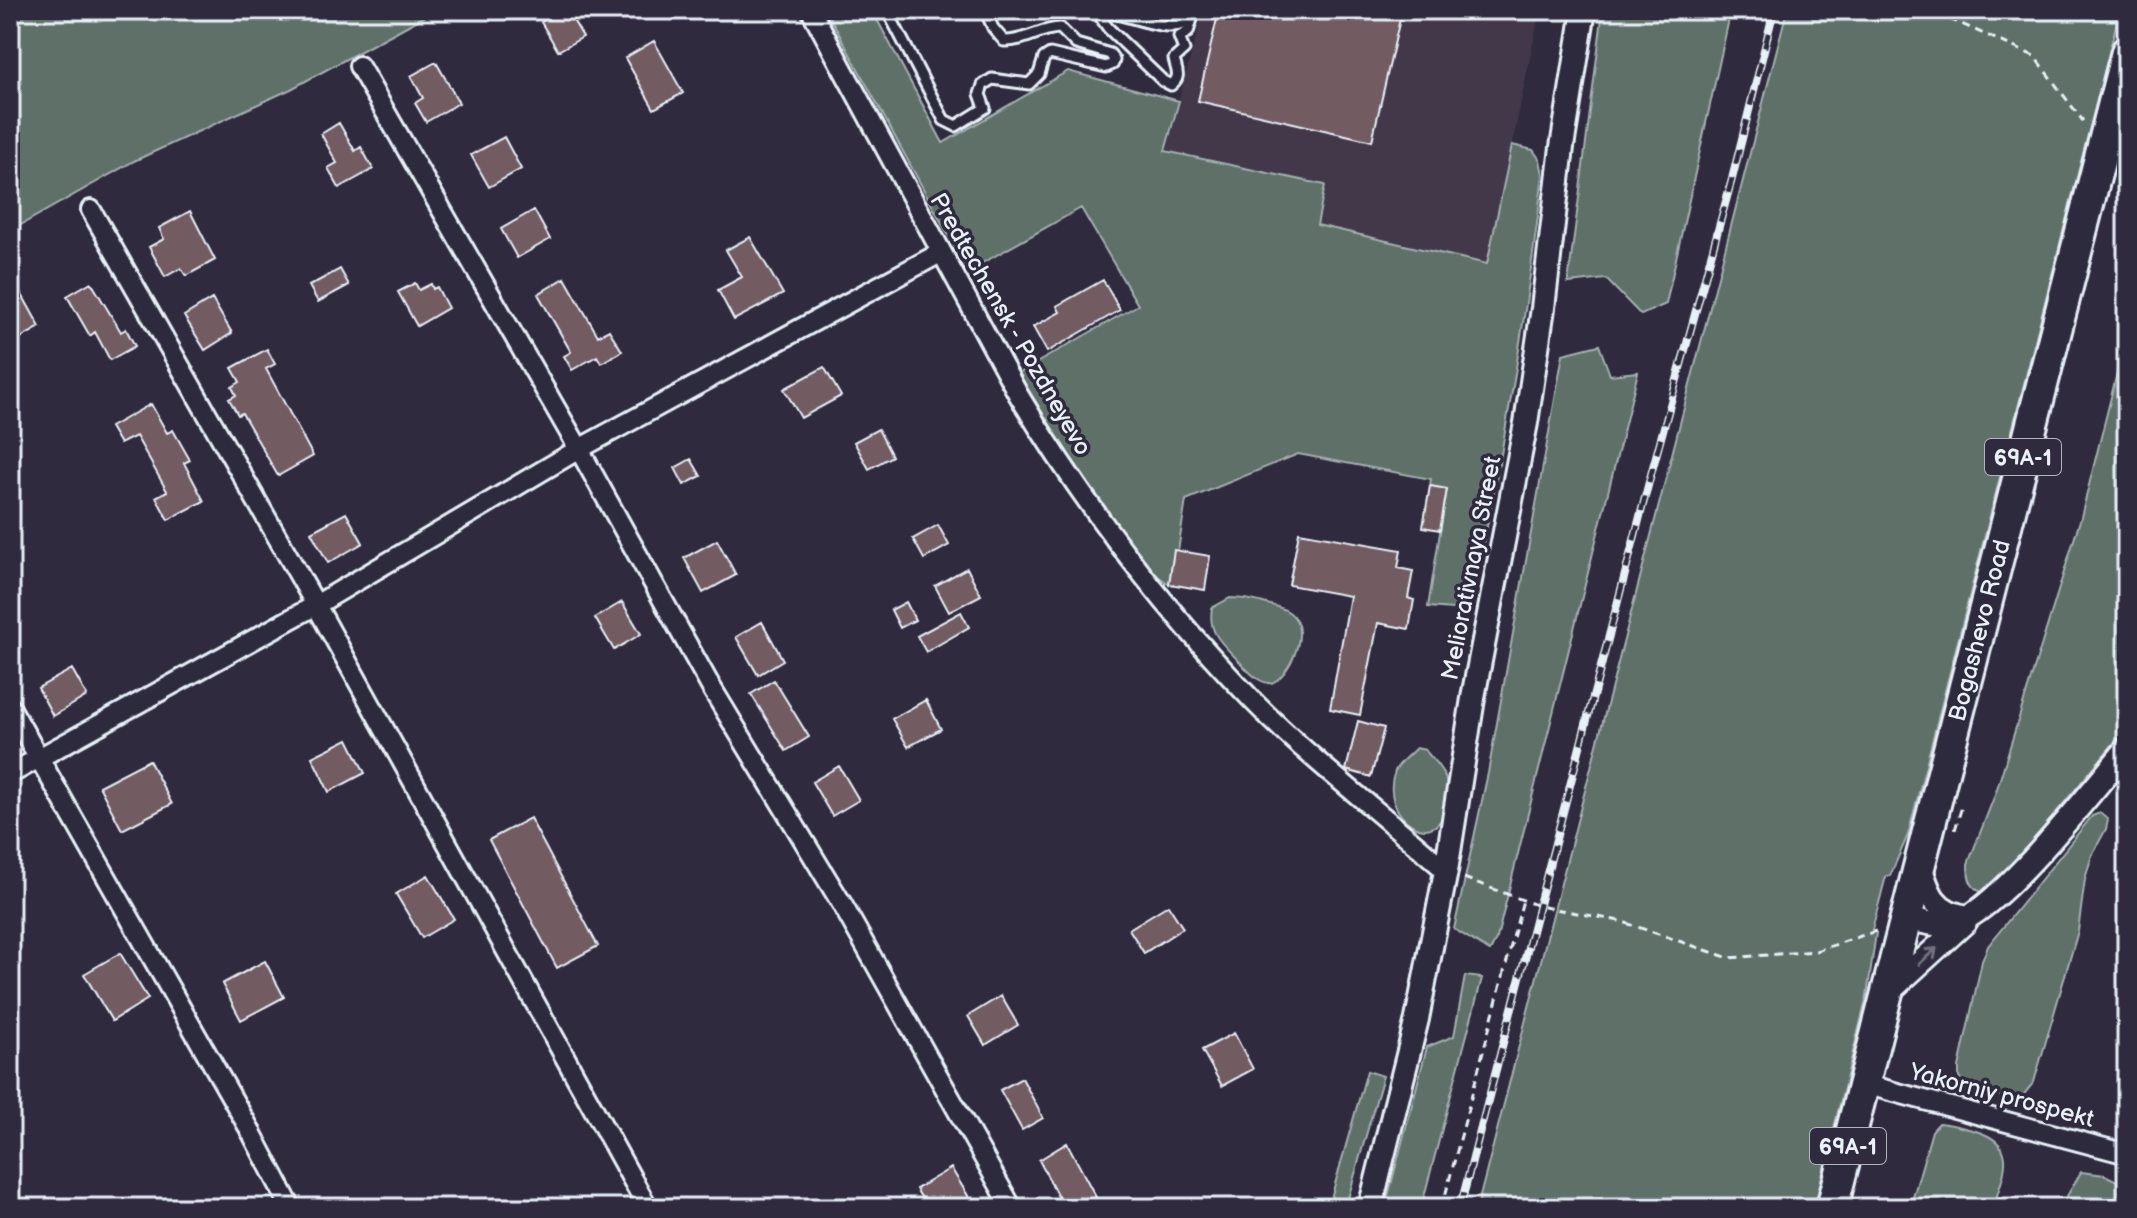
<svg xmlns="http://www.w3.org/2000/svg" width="2137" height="1218" viewBox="0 0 2137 1218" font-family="'Balsamiq Sans',sans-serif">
  <rect width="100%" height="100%" fill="#2f2a3d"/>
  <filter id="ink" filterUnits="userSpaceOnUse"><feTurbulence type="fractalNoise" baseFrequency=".0125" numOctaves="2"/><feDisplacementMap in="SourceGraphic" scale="16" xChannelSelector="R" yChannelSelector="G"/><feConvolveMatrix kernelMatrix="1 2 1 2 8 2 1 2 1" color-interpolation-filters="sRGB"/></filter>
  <g filter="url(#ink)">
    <path fill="#433948" d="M 1204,10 L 1540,10 L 1487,265 L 1317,225 L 1325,186 L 1164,151 Z"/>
    <path fill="#5e6f67" stroke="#a3b0b0" stroke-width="2" d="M 10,10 L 436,10 L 291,89 L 134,161 L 10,231 Z
      M 826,10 L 872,10 L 943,143 L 1068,71 L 1179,101 L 1165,151 L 1325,185 L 1317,225 L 1487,264 L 1512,145 L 1533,150 L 1540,160 L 1543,174 C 1527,313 1504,451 1474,588 L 1466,604 L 1453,609 L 1428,607 L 1447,489 L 1430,486 L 1431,479 L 1298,454 L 1186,500 L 1178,551 L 1174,551 L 1169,584 L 1152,572 L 1075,474 L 1066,451 L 1017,374 L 1138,305 L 1081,208 L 968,271 Z
      M 1603,10 L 1731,10 L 1666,304 L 1641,315 L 1606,279 L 1568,283 Z
      M 1787,10 L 2120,10 L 1908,835 L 1890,876 L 1886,876 L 1872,930 L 1876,933 L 1867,996 L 1814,1208 L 1477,1208 Z
      M 2127,333 L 2127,727 L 1992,890 L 1983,893 C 1970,887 1968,879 1968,864 L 1996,792 L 2081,517 Z
      M 1599,345 L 1610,375 L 1638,372 L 1497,938 L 1490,951 L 1454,929 L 1488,773 L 1563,354 Z
      M 1230,598 C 1243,598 1254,600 1267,604 C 1275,606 1284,608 1290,613 C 1315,632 1282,687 1268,683 C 1255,681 1243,665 1234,656 C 1219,641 1208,630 1212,608 Z
      M 1416,748 L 1425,750 C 1443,772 1450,775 1446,804 C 1440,855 1377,819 1395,771 C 1399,762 1409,755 1416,748 Z
      M 2100,813 L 2108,820 L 2106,829 L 2092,855 L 2085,879 L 2078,931 L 2034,1082 L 2021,1098 C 2000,1097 1975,1094 1959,1078 L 1959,1067 L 1982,961 L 1988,946 L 2092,816 Z
      M 1465,976 L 1482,978 L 1421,1208 L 1385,1208 L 1427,1047 L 1454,1036 Z
      M 1367,1071 L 1383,1076 L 1347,1202 L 1331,1198 Z
      M 1939,1123 C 1952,1124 1964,1128 1976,1131 C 2021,1145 2003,1174 1993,1208 L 1910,1208 L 1932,1131 Z
      M 2081,1172 L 2105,1175 L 2127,1186 L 2127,1208 L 2060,1208 Z"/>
    <path fill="#725b62" stroke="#e8f1f8" stroke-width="2" d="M 562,10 L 567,10 L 583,37 L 558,51 L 541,22 Z
      M 1219,10 L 1402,10 L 1372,141 L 1198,101 Z
      M 654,41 L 683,93 L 654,109 L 625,58 Z
      M 436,62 L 459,103 L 426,122 L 415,103 L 423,98 L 411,76 Z
      M 339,123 L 355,151 L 361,147 L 373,169 L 339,188 L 328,168 L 337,163 L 321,134 Z
      M 504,137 L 521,169 L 489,187 L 471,155 Z
      M 534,210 L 550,239 L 517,258 L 501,229 Z
      M 190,211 L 215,260 L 186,276 L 181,268 L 165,277 L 149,247 L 164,239 L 159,228 Z
      M 750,237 L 783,294 L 734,320 L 718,290 L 742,277 L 726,250 Z
      M 340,269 L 349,285 L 318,302 L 309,286 Z
      M 565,278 L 598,336 L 609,330 L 622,351 L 601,363 L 597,356 L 572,370 L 564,356 L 571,352 L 538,294 Z
      M 1103,280 L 1120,310 L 1047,352 L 1033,327 L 1060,312 L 1057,306 Z
      M 91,282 L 121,332 L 126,329 L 135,346 L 110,360 L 95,332 L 90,336 L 67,296 Z
      M 415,283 L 419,290 L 431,284 L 433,289 L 437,287 L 448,308 L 417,326 L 398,292 Z
      M 20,291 L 40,327 L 10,344 L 10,297 Z
      M 212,299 L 232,333 L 205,350 L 184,316 Z
      M 267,349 L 275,364 L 266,369 L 313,456 L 278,476 L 242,413 L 238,415 L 229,399 L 236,395 L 232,387 L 240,382 L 232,368 Z
      M 824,367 L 841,396 L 801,418 L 784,389 Z
      M 151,404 L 167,433 L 173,430 L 190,460 L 184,463 L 204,501 L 168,520 L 156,497 L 167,491 L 136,436 L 120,444 L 110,427 Z
      M 878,429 L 892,456 L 869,469 L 854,442 Z
      M 691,459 L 701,476 L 684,485 L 675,468 Z
      M 1430,486 L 1447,489 L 1440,530 L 1423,527 Z
      M 346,513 L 363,543 L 328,563 L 311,532 Z
      M 938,525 L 949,545 L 924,559 L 913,539 Z
      M 1299,532 L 1401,550 L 1398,568 L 1413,571 L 1408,598 L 1414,600 L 1409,629 L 1378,623 L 1360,715 L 1330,709 L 1350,596 L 1289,585 Z
      M 717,540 L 736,575 L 703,593 L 684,558 Z
      M 1174,550 L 1210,556 L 1205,590 L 1169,584 Z
      M 967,568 L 981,595 L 949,612 L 935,586 Z
      M 622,602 L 641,634 L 614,650 L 595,618 Z
      M 906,602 L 915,620 L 900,628 L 891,610 Z
      M 961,612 L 969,627 L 926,652 L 917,636 Z
      M 762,622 L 783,660 L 758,675 L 736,637 Z
      M 72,669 L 87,696 L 53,716 L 38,688 Z
      M 774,680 L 809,737 L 786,751 L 751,694 Z
      M 926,700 L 941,729 L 908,747 L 892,719 Z
      M 1358,721 L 1384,728 L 1371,777 L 1346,770 Z
      M 348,739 L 365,773 L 329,792 L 312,757 Z
      M 149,760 L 172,804 L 122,830 L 99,786 Z
      M 839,766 L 859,800 L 832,816 L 812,782 Z
      M 530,818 L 598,946 L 557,968 L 489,840 Z
      M 428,875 L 454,919 L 422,938 L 396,894 Z
      M 1168,905 L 1183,928 L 1144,953 L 1129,929 Z
      M 120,953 L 148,999 L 112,1021 L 84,974 Z
      M 265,961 L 284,997 L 241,1020 L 222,984 Z
      M 1001,996 L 1018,1025 L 985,1045 L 968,1016 Z
      M 1234,1033 L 1253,1069 L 1222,1086 L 1202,1050 Z
      M 1022,1078 L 1043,1118 L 1022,1130 L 1000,1090 Z
      M 1067,1143 L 1098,1201 L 1085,1208 L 1064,1208 L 1039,1160 Z
      M 951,1168 L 970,1199 L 954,1208 L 928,1208 L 916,1189 Z"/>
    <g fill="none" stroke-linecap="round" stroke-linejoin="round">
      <g stroke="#e8f1f8" stroke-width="15">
        <path id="service" d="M 887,10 L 944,120 L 956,126 L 985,108 L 980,94 L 983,85 L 992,79 L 1029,84 L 1039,74 L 1044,58 L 1050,54 L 1106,67 L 1113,64 L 1114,60 L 1110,54 L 1076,44 L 1060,28 C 1041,28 1024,42 1004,41 L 993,28 L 985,10
          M 1156,10 L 1182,17 L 1184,24 C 1166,32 1128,15 1108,12 L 1103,13 L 1101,18 L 1108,28 L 1163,81 L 1171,85 C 1182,77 1176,70 1174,59 L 1184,50 L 1179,37 L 1188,32 L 1195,10"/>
      </g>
      <g stroke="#e8f1f8" stroke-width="24">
        <path id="minor" d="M 811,10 L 1018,394 C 1084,505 1164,609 1254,702 C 1314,763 1383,814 1446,871
          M 359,66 L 579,449 L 711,687 L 842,904 L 1012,1208
          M 91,210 L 316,605 L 648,1208
          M 10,707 L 249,1128 L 291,1208
          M 10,774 L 316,605 L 579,449 L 940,253
          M 1864,1084 L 2127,1154"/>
      </g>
      <g stroke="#e8f1f8" stroke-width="28">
        <path id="tertiary" d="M 1919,862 C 1928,893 1934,913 1968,917
          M 1905,918 C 1918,920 1935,926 1948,925 C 1992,921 2095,786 2127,749
          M 1886,994 L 1965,922
          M 1370,1208 L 1417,1019 L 1446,871 L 1474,692 L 1526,423 L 1543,308 L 1562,147 L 1584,10"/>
      </g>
      <g stroke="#e8f1f8" stroke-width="36">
        <g id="primary">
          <path id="s1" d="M 1832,1208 L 2127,52"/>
        </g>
      </g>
      <path stroke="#e8f1f8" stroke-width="3" stroke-dasharray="8 6" stroke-linecap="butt" d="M 1923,10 L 1957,22 L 2034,56 L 2083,121
        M 1955,830 L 1962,806
        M 1464,878 L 1539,906 L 1620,921 L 1729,958 L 1816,951 L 1876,931
        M 1442,1208 L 1523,900"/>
      <use href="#service" stroke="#2f2a3d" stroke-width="9"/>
      <use href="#minor" stroke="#2f2a3d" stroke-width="18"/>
      <use href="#tertiary" stroke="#2f2a3d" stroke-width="22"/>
      <use href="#primary" stroke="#2f2a3d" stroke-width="30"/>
      <g stroke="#e8f1f8" stroke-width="8">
        <path id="rail" d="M 1460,1208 L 1650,478 L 1732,179 L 1774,10"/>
      </g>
      <use href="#rail" stroke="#2f2a3d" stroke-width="5" stroke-dasharray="15" stroke-linecap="butt"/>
    </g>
    <defs><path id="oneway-shaft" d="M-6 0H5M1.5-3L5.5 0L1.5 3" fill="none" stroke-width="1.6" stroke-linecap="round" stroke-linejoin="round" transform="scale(2)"/></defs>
    <use stroke="#70707e" href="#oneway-shaft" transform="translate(1928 956) rotate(-43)"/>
  </g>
  <g text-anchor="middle" stroke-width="7" stroke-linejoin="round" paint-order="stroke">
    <g fill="#2f2a3d" stroke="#b0b5c0" stroke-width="2">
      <rect x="1985" y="439" width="76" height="36" rx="6"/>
      <rect x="1810" y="1128" width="76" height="36" rx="6"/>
    </g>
    <g font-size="22" font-weight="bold" fill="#e8f1f8">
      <text x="2023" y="465">69А-1</text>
      <text x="1848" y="1154">69А-1</text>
    </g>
    <g font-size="24" fill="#e8f1f8" stroke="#2f2a3d">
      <text transform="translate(1011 324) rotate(60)" y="8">Predtechensk - Pozdneyevo</text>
      <text transform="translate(1471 568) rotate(-79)" y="8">Meliorativnaya Street</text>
      <text dy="8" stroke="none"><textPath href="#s1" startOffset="596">Bogashevo Road</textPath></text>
      <text transform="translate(2002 1095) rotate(15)" y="8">Yakorniy prospekt</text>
    </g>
  </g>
  <rect width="2137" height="1218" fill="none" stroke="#2f2a3d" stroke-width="40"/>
  <rect x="20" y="20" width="2097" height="1178" fill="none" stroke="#e8f1f8" stroke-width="3" filter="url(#ink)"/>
</svg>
